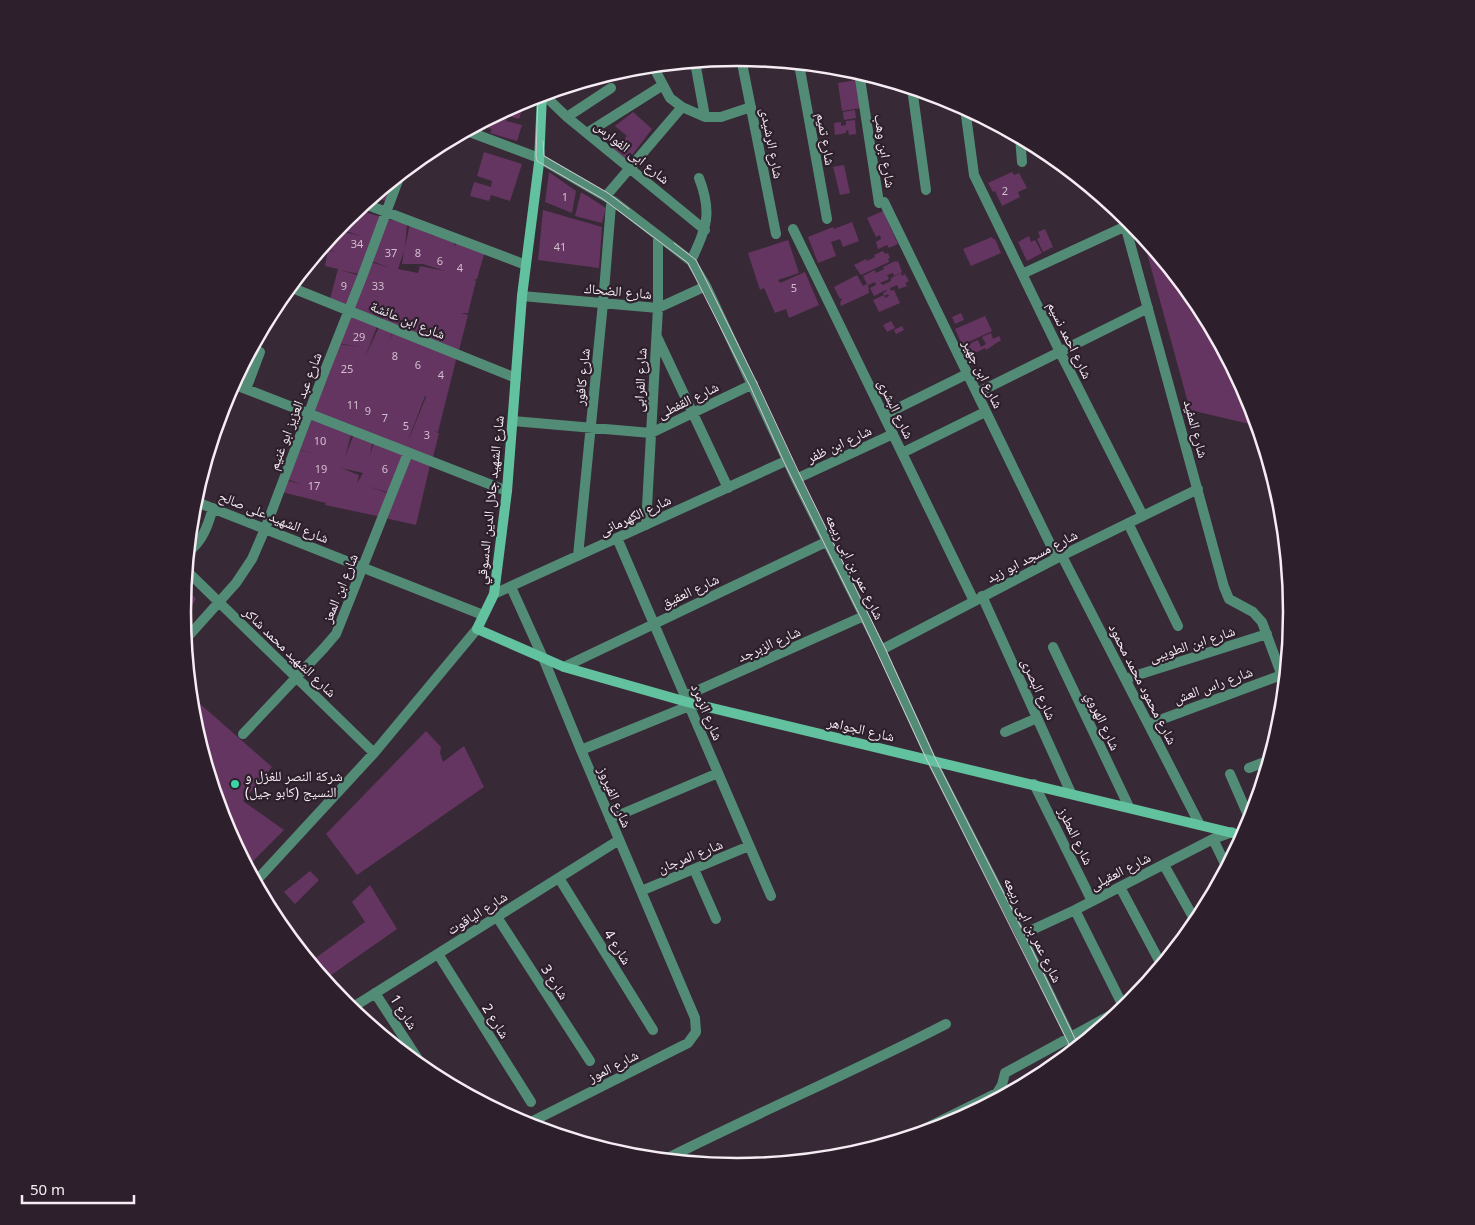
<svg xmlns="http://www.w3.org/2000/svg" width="1475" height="1225" viewBox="0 0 1475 1225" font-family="'Noto Sans','Noto Naskh Arabic',sans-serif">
  <rect width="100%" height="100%" fill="#382936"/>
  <path fill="#653561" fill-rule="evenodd" d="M 857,80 L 861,108 L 842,111 L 838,83 Z
    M 515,105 L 523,107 L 519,119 L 508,116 L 506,121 L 522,125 L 517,141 L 490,133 L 492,129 L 485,127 L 487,120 Z
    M 855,110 L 856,118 L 844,120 L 843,112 Z
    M 633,112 L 652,129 L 626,163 L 607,148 L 615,137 L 622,142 L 627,136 L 615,126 Z
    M 855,120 L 856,134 L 849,135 L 848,130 L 846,131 L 846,133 L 835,135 L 834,123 L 841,122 L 841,126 L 846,125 L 846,121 Z
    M 484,152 L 522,164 L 510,201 L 491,195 L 489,201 L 470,196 L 474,182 L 491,187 L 492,181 L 477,176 Z
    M 844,165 L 850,193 L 840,195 L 833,167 Z
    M 549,172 L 576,191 L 572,213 L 545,202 Z
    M 1012,172 L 1014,175 L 1019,173 L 1027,188 L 1018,192 L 1020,197 L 1002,206 L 995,191 L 993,192 L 988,183 Z
    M 385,187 L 390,189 L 387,201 L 372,198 Z
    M 581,192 L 606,208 L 602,223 L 575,216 Z
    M 357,210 L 382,217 L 359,274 L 340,270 L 361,276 L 349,309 L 330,299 L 338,269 L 325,266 L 328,250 L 338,253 L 328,249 L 332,239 L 330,238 L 337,230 L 360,236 L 338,228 L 345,220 Z
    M 543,210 L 602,227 L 599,268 L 538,260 Z
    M 883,211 L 898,244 L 889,248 L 887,245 L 878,249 L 876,242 L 881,239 L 880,235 L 876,237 L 867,218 Z
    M 387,219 L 407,224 L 405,248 L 410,223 L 432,235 L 453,240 L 455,247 L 456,243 L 485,251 L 477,279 L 474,280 L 476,281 L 468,313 L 461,313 L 468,315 L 458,354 L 382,320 L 383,318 L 350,309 L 370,262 L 391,268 L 368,260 ZM 404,251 L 402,264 L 423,264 L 445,271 L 420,266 L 418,273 L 398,269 Z
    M 852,222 L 859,241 L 843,247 L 840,239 L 831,242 L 836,256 L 818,263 L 808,237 L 833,227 L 834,229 Z
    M 1045,229 L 1053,247 L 1043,252 L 1037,239 L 1040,237 L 1038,232 Z
    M 1142,235 L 1199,304 L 1245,391 L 1254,425 L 1190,410 Z
    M 1029,236 L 1031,242 L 1035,240 L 1042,253 L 1027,261 L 1018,242 Z
    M 992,237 L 993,239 L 995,239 L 1001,253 L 971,266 L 963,249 Z
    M 788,240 L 799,273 L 778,280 L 780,283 L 805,272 L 819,305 L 789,318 L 786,309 L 775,313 L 764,288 L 760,290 L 748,253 Z
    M 883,251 L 885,254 L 888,253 L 890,258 L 888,259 L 889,262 L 861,275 L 854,265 L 866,259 L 867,261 L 875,257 L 874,255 Z
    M 895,261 L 896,262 L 898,261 L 902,272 L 894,276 L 893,273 L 887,275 L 889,279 L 880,283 L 883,285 L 891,281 L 891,278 L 901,273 L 902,276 L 905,274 L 909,281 L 905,283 L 907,286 L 899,289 L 897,285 L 890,288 L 891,291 L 894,290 L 900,303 L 879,312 L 873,300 L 884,295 L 885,298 L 889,296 L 888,294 L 884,296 L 883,293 L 887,291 L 886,290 L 874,296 L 870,288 L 876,285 L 875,282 L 868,285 L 869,293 L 841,306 L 840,303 L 842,299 L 842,298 L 840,299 L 834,287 L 857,275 L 863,286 L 867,284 L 863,276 L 875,270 L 876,273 L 884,269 L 883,267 Z
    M 350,313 L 378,324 L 365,357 L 380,325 L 393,330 L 389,342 L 394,330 L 457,356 L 438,432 L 433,431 L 439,433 L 432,461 L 310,413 L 338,344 L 359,347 L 338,343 ZM 425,396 L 426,397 L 409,439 L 409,438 Z
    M 961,313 L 964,320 L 955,324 L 952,317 Z
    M 985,316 L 992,331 L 962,345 L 955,329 Z
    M 891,321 L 895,328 L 887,332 L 883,325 Z
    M 902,326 L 904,330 L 896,334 L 894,330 Z
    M 991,333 L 993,339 L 999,336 L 1001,340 L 986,350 L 985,348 L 971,355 L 967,345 L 978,340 L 981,347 L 986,344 L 982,337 Z
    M 312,418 L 351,435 L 345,457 L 354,434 L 373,439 L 370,455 L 375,440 L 408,453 L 390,493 L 368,486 L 390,494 L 382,517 L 325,505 L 326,503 L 282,492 L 284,480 L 301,484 L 286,479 L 298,450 L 316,454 L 300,450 ZM 341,468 L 363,473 L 357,483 L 359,475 Z
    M 409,458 L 430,465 L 416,525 L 385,518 Z
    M 185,587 L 196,599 L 183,618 L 183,612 Z
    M 191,696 L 272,767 L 243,801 L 284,830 L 247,867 L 225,825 L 193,720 Z
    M 426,731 L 441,747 L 440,753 L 443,762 L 464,746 L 484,787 L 357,875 L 326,834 Z
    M 310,871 L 319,880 L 295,904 L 284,892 Z
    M 370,885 L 397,929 L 324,980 L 310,962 L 365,922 L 352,902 Z"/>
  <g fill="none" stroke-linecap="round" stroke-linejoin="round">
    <path stroke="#538c76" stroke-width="10" d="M 741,58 L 776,234
      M 695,62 L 705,117
      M 799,64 L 827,219
      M 653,66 L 670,98 L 682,107 L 705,117 L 721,117 L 751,107
      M 859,72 L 879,203
      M 912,88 L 926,190
      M 543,94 L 567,117 L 705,230
      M 965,108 L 974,175 L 1060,352 L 1143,516
      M 567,117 L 611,88
      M 467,131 L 539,158 L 613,201 L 691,261 L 706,286 L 796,479 L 881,650 L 931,759 L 1021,935 L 1076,1049
      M 587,133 L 663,85
      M 1020,137 L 1022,162
      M 606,196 L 682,107
      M 884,202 L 1057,558
      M 365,204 L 526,265
      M 1122,214 L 1224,587 L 1229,599 L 1253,612 L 1262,622 L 1285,684
      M 793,229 L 974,601
      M 691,261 C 706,228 713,214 699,178
      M 1022,274 L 1126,226
      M 290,287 L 516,378
      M 522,296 L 658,308 L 706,286
      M 657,337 L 728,488
      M 233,384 L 507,491
      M 246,389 L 260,352
      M 977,393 L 1148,308
      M 884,415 L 967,374
      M 513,421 L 651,433 L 753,384
      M 1259,430 L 1285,537
      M 902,453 L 985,412
      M 796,479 L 893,434
      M 194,501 L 483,615
      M 1128,523 L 1178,626
      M 646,525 L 658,308 L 658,239 L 660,237
      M 617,538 L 771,896
      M 188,552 C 203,541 208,525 213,508
      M 578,556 L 603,303 L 611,205 L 613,201
      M 1062,556 L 1200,825
      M 187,571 L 374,753
      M 511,587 L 544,660 L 581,750 L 695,1018 L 696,1032 L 688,1043 L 525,1125
      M 494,594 L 788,460
      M 982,596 L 1071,793
      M 185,640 L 236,583 L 252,559 L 265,529 L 322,378 L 362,277 L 400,175
      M 1053,647 L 1129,807
      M 881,650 L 1057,558 L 1198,489
      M 564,667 L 828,541
      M 1125,679 L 1267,634
      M 685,696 L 864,616
      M 1149,724 L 1287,673
      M 1005,732 L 1037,718
      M 243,734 L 324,648 L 336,634 L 408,453
      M 581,750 L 689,706
      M 1249,768 L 1270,760
      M 1230,774 L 1251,822
      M 1034,784 L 1092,901
      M 610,819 L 718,773
      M 1213,839 L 1227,868
      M 1164,865 L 1197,924
      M 694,869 L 716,919
      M 559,878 L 653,1030
      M 255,882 L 374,753 L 477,629
      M 1120,887 L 1162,966
      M 641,891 L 749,846
      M 1075,910 L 1124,1008
      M 497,917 L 590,1061
      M 1021,935 L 1075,910 L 1213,839 L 1232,832
      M 438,954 L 531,1102
      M 375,993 L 425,1070
      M 350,1009 L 619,840
      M 902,1140 L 997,1093 L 1002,1085 L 1005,1073 L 1131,1004
      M 664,1160 C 757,1113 853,1072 946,1024"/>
    <path stroke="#62c19e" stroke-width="10" d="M 542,95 L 539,163 L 522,296 L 507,491 L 494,594 L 477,629 L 564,667 L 687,702 L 1245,836"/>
    <path stroke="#d2c7d0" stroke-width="1" d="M 538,96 L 536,156 L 537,161 L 603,199 L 688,263 L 750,386 L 784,462 L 861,618 L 926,758 L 1073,1052
      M 543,141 L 544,156 L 608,193 L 629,209
      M 674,243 L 696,260 L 708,284 L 757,383 L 801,477 L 885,648 L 936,760 L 1024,933 L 1079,1047"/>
  </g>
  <circle fill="#3ad4a5" stroke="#2d202c" stroke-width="2" cx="235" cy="784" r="5"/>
  <g text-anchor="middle" stroke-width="4.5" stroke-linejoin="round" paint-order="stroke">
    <g font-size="11" fill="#d2becf">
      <text x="1005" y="195">2</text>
      <text x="565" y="201">1</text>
      <text x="357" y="248">34</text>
      <text x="560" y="251">41</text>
      <text x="391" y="257">37</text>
      <text x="418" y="257">8</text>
      <text x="440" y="265">6</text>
      <text x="460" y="272">4</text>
      <text x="344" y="290">9</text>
      <text x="378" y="290">33</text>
      <text x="794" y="292">5</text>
      <text x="359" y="341">29</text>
      <text x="395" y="360">8</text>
      <text x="418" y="369">6</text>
      <text x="347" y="373">25</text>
      <text x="441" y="379">4</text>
      <text x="353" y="409">11</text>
      <text x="368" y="415">9</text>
      <text x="385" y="422">7</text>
      <text x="406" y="430">5</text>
      <text x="427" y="439">3</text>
      <text x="320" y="445">10</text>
      <text x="321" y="473">19</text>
      <text x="385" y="473">6</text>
      <text x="314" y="490">17</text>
    </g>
    <g font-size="14" fill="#f6ecf4" stroke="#2d202c">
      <text transform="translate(826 139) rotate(80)" y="5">شارع تميم</text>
      <text transform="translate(772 143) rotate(79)" y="5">شارع الرشيدى</text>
      <text transform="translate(885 151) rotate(81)" y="5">شارع ابن وهب</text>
      <text transform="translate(632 152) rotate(39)" y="5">شارع ابى الفوارس</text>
      <text transform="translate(618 291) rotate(5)" y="5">شارع الضحاك</text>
      <text transform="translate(408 320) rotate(22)" y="5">شارع ابن عائشة</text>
      <text transform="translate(1070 340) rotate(64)" y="5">شارع احمد نسيم</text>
      <text transform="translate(983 374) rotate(64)" y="5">شارع ابن جهير</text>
      <text transform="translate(582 377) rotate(-84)" y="5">شارع كافور</text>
      <text transform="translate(640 380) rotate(-87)" y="5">شارع الفرابى</text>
      <text transform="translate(688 400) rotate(-26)" y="5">شارع القفطى</text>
      <text transform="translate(896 409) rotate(64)" y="5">شارع البشرى</text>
      <text transform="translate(295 411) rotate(-69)" y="5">شارع عبد العزيز ابو غنيم</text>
      <text transform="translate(1196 429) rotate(75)" y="5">شارع المفيد</text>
      <text transform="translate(839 444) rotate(-25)" y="5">شارع ابن ظفر</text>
      <text transform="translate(490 500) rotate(-84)" y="5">شارع الشهيد جلال الدين الدسوقي</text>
      <text transform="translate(635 515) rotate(-25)" y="5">شارع الكهرمانى</text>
      <text transform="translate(274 517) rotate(22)" y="5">شارع الشهيد على صالح</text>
      <text transform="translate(1032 556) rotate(-27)" y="5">شارع مسجد ابو زيد</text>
      <text transform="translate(855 567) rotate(64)" y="5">شارع عمر بن ابى ربيعه</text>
      <text transform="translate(340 588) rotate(-68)" y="5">شارع ابن المعز</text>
      <text transform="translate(690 591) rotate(-25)" y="5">شارع العقيق</text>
      <text transform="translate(769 644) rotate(-24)" y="5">شارع الزبرجد</text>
      <text transform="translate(1192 644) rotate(-18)" y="5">شارع ابن الطويبى</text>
      <text transform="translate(290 652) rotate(44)" y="5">شارع الشهيد محمد شاكر</text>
      <text transform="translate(1143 684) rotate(63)" y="5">شارع محمود محمد محمود</text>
      <text transform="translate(1213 685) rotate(-20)" y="5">شارع راس العش</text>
      <text transform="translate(1039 689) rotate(66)" y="5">شارع البصرى</text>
      <text transform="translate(707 712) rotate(67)" y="5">شارع الزمرد</text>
      <text transform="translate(1103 721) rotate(65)" y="5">شارع الهروي</text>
      <text transform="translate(861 729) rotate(13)" y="5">شارع الجواهر</text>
      <text transform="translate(615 797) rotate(67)" y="5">شارع الفيروز</text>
      <text transform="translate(1076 836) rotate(64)" y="5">شارع المطرز</text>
      <text transform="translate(690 856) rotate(-22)" y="5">شارع المرجان</text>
      <text transform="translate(1120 871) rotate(-27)" y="5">شارع العقيلى</text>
      <text transform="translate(477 913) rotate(-32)" y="5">شارع الياقوت</text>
      <text transform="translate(1033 930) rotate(64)" y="5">شارع عمر بن ابى ربيعه</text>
      <text transform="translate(618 947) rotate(58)" y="5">شارع 4</text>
      <text transform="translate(555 982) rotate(57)" y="5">شارع 3</text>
      <text transform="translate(404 1012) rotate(58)" y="5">شارع 1</text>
      <text transform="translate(496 1021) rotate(58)" y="5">شارع 2</text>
      <text transform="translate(613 1066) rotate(-27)" y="5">شارع الموز</text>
    </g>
    <g font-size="14" fill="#f6ecf4" stroke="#2d202c" text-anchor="start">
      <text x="245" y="781">شركة النصر للغزل و<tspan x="245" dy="16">النسيج (كابو جيل)</tspan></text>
    </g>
  </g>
  <path d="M0 0H1475V1225H0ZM191 612a546 546 0 1 1 1092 0a546 546 0 1 1-1092 0Z" fill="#2d202c" fill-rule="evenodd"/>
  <path fill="none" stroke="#f6ecf4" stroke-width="2.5" d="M191 612a546 546 0 1 1 1092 0a546 546 0 1 1-1092 0Z"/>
  <path d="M22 1195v8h112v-8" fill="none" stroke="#f6ecf4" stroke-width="2.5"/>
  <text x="30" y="1195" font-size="15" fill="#f6ecf4" stroke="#2d202c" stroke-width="4" paint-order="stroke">50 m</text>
</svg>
